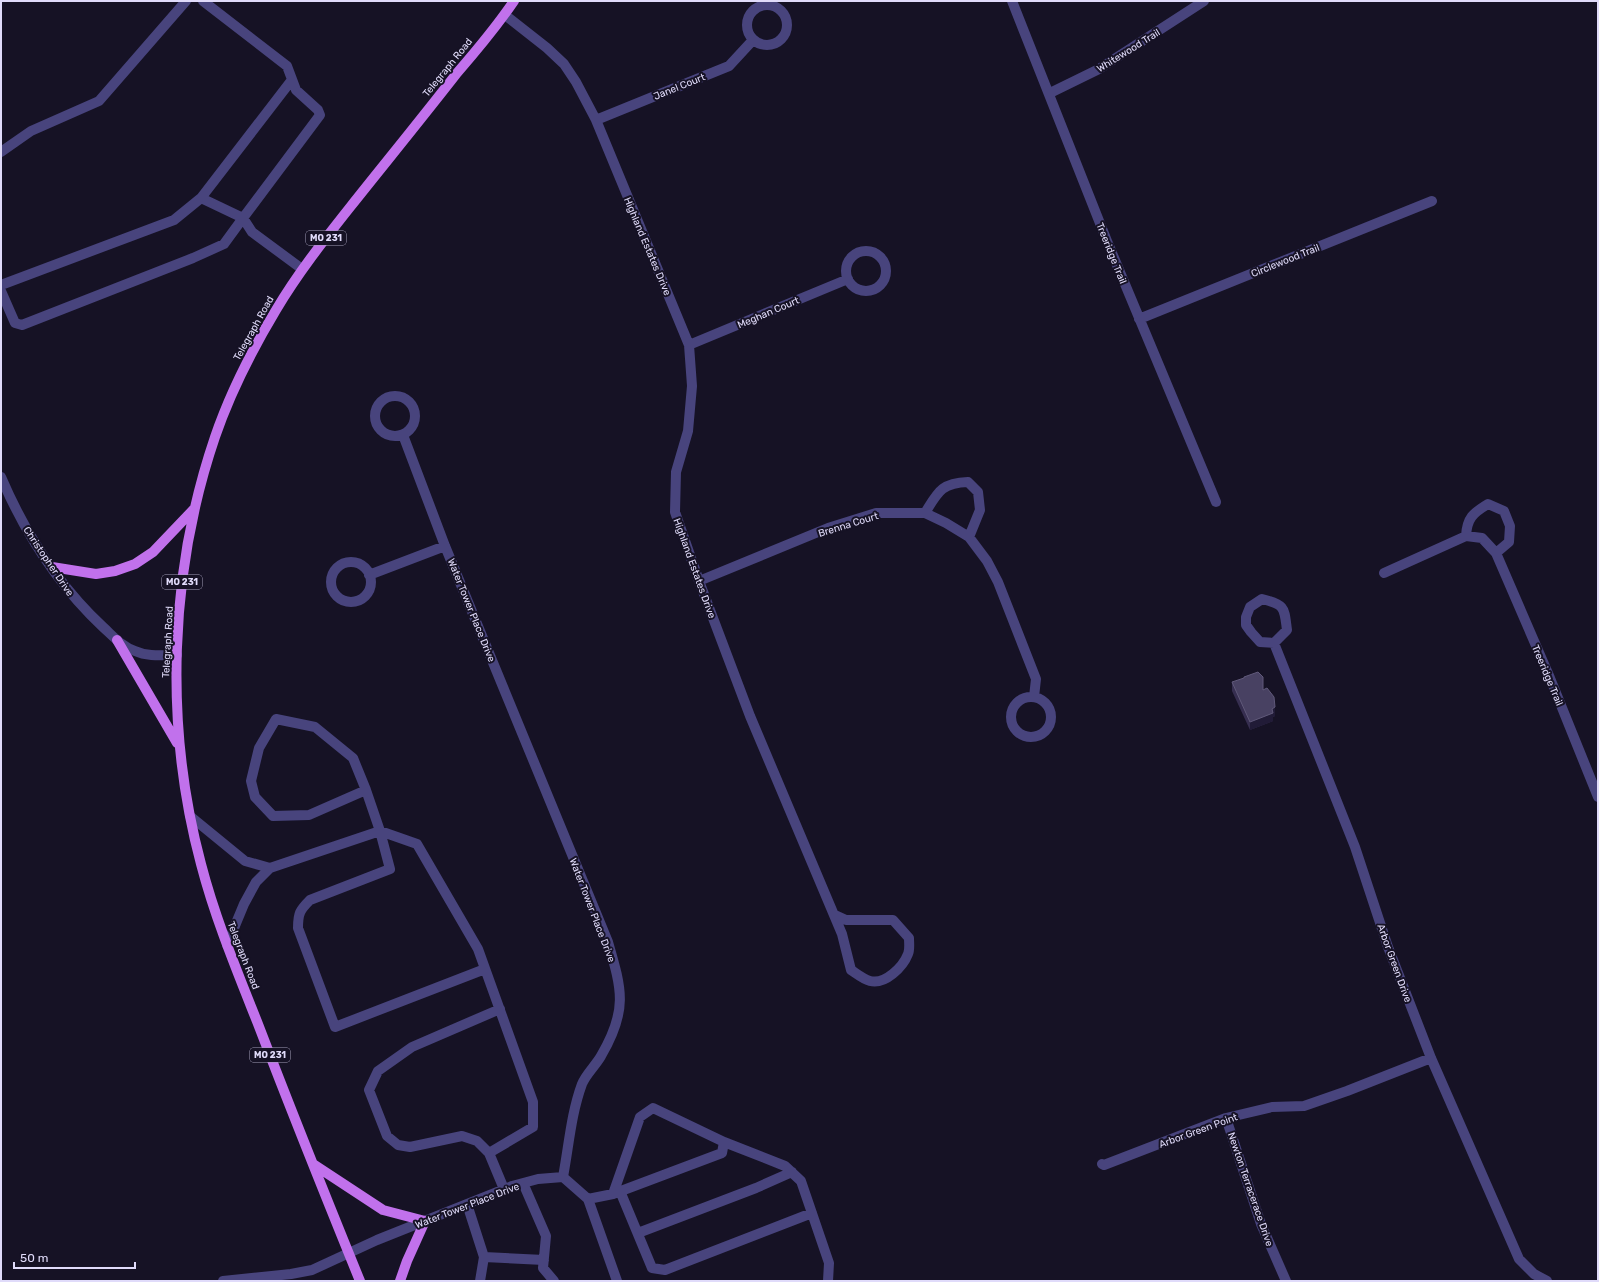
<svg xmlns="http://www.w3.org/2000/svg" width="1599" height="1282" viewBox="0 0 1599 1282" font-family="Rubik,sans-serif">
  <rect width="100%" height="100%" fill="#161225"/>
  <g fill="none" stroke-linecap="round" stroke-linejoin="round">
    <path stroke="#48447d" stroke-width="10" d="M 203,1 L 287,66 L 296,90 L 318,110 L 320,115 L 243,218 L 252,232 L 302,269
      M 1012,1 L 1107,241 L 1216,502
      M747 25a20 20 0 1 1 40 0a20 20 0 1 1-40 0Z
      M 505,15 L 547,48 L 564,64 L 576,82 L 596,120 L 689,345 L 692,386 L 688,431 L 676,472 L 675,512 L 699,581 L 750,716 L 842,934 L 851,970 C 857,974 863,979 870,981 C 885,985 903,967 908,954 C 910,950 909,943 909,938 L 893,920 L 846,920 L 835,915
      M 1050,93 L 1099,69 L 1204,1
      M 596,120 L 729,66 L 753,40
      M 1,152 L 31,131 L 99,101 L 186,1
      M846 271a20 20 0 1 1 40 0a20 20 0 1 1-40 0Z
      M 1,285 L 174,220 L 201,198 L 291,81
      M 1,291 L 15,323 L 22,325 L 193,258 L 224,244 L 243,218 L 201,198
      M 1139,319 L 1432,201
      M 689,345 L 848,279
      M375 416a20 20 0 1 1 40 0a20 20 0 1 1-40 0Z
      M 1,477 C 25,533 59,586 103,627 C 113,636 122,647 135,651 C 148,657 163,655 177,655
      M 925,513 C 938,492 941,483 968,482 L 978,492 L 980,510 L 969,537
      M 1466,536 C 1467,518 1473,513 1488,504 L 1504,511 L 1510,526 L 1509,542 L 1496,553
      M331 582a20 20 0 1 1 40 0a20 20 0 1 1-40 0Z
      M 1384,573 L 1466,536 L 1482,538 L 1496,553 L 1550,678 L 1598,797
      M 369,575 L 445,546
      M 699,581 L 828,528 L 876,513 L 925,513 L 946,523 L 969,537 L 987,561 L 998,582 L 1036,679 L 1034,697
      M 1262,599 C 1286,605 1284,608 1287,630 L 1274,643 L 1260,642 L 1251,632 L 1246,625 L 1246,617 L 1250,607 Z
      M 1274,643 L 1355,847 L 1388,947 L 1431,1058 L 1519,1259 L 1534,1274 L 1547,1281
      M1011 717a20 20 0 1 1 40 0a20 20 0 1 1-40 0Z
      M 366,790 L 309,815 L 273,816 L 255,797 L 251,781 L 259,748 L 276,719 L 315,727 L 353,758 L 366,790 L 380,831 L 390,869 L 310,900 C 300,910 298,913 298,928 L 335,1027 L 485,969
      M 190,816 L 245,861 L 270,868
      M 227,945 L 244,904 L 256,882 L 270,868 L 380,831 L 417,844 L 478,949 L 533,1102 L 533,1127 L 489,1153 L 504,1189
      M 1226,1118 L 1261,1224 L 1286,1281
      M 724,1142 L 785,1166 L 801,1181 L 829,1263 L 828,1281
      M 489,1153 L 477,1141 L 462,1136 L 410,1147 L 398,1145 L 387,1136 L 369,1090 L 378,1071 L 412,1047 L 500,1009
      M 1102,1164 L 1104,1165 L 1226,1118 L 1272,1107 L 1304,1106 L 1347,1091 L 1431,1058
      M 563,1177 L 588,1199 L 617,1281
      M 523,1183 L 546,1236 L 543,1268 L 554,1281
      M 620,1191 L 652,1268 L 665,1270 L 812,1213
      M 588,1199 L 613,1194 L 722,1153 L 724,1142 L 653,1108 L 640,1117 L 613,1194
      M 467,1204 L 484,1257 L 480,1281
      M 638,1233 L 756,1188 L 792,1172
      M 484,1257 L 544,1260
      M 223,1281 L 291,1274 L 312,1270 L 377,1240 L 512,1186 L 538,1179 L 563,1177 C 569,1145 571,1114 582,1084 C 586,1074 596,1065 601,1056 C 628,1010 622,990 608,942 L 445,546 L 403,435"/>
    <path stroke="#c171ec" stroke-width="10" d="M 52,567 L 96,574 L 115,571 L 135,564 L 153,552 L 194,509
      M 117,640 L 177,743
      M 313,1164 L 383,1210 L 425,1221 L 407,1261 L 400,1281
      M 360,1281 C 325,1195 291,1110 258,1024 C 237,971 215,918 201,864 C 164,726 169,572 215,437 C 230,393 252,350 276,310 C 298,273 324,240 351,206 C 386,162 422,118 457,73 C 477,50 497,26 514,1"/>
  </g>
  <path fill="#362e50" d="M 1232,682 L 1263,690 L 1275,716 L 1273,717 L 1273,721 L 1250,730 L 1232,691 Z"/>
  <path fill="#211b37" d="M 1275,707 L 1275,716 L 1273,717 L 1273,721 L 1250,730 L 1250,722 L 1272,709 Z"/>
  <path fill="#484162" stroke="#60597a" d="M 1258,672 L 1263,677 L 1263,690 L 1267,688 L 1274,697 L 1275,707 L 1272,709 L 1273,713 L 1250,722 L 1232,682 L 1244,678 L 1244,677 Z"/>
  <g text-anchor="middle" stroke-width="4" stroke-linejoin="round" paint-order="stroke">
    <g fill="#161225" stroke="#a39fba" stroke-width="1">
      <rect x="306" y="231" width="40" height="14" rx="3"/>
      <rect x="162" y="575" width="40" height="14" rx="3"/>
      <rect x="250" y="1048" width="40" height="14" rx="3"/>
    </g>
    <g font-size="9" font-weight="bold" fill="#e0dbfa">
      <text x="326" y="241">MO 231</text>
      <text x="182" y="585">MO 231</text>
      <text x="270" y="1058">MO 231</text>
    </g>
    <g font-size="10" fill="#e0dbfa" stroke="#161225">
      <text transform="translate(1128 50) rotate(-32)" y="4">Whitewood Trail</text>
      <text transform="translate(447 67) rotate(-51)" y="4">Telegraph Road</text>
      <text transform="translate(679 86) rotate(-22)" y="4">Janel Court</text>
      <text transform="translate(648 246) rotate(67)" y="4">Highland Estates Drive</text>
      <text transform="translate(1112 253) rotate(68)" y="4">Treeridge Trail</text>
      <text transform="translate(1285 260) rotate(-22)" y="4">Circlewood Trail</text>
      <text transform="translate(768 312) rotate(-23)" y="4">Meghan Court</text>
      <text transform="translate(253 328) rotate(-61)" y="4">Telegraph Road</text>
      <text transform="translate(848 524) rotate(-17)" y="4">Brenna Court</text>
      <text transform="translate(49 561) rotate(56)" y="4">Christopher Drive</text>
      <text transform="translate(695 568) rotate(70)" y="4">Highland Estates Drive</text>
      <text transform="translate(472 610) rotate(68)" y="4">Water Tower Place Drive</text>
      <text transform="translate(167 642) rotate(-87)" y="4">Telegraph Road</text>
      <text transform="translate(1548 675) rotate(67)" y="4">Treeridge Trail</text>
      <text transform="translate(593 910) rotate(69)" y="4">Water Tower Place Drive</text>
      <text transform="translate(244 955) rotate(69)" y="4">Telegraph Road</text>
      <text transform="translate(1395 963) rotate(70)" y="4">Arbor Green Drive</text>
      <text transform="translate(1198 1130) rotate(-20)" y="4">Arbor Green Point</text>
      <text transform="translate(1251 1189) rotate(71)" y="4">Newton Terracerace Drive</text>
      <text transform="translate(467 1205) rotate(-21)" y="4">Water Tower Place Drive</text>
    </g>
  </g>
  <rect width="1599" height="1282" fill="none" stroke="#e0dbfa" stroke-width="4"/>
  <path d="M14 1262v6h121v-6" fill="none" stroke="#e0dbfa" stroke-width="2"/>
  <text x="20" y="1262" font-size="12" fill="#e0dbfa" stroke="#161225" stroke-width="3" paint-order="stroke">50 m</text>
</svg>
